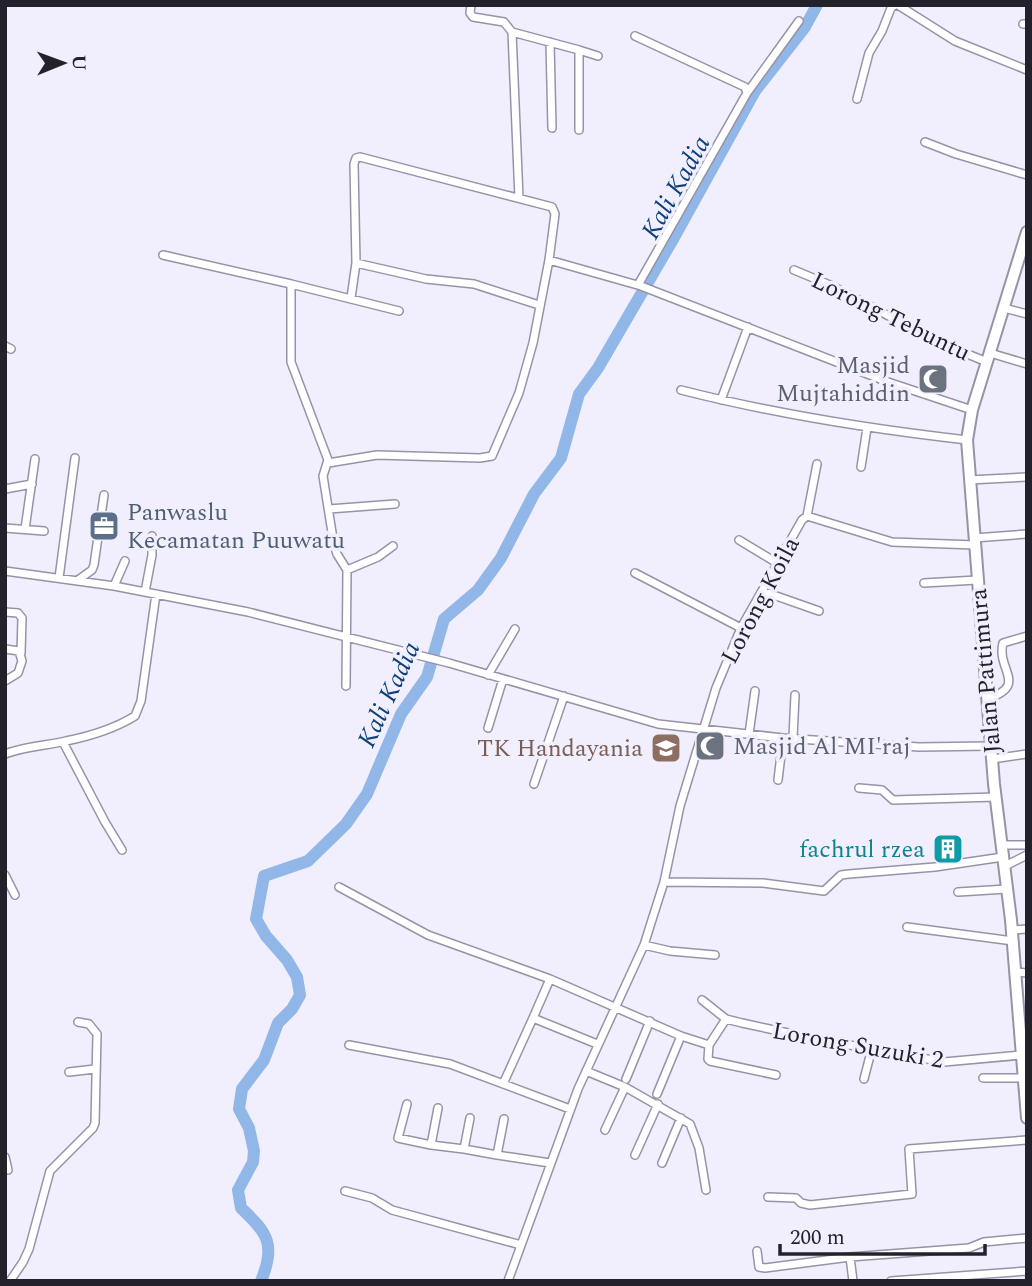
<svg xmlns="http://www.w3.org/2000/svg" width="1032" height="1286" viewBox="0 0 1032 1286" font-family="Spectral,serif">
  <rect width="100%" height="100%" fill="#f1effd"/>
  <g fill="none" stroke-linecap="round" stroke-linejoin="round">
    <path stroke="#91b7e9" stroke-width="12" d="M 261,1281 C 276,1245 268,1233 241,1208 L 238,1190 L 253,1162 L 254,1151 L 249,1128 L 239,1109 L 242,1089 L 264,1060 L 278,1023 L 292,1009 L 300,995 L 297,977 L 287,960 L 266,936 L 256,919 L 264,876 L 308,861 L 346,824 L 367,794 L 401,714 L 427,677 L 444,619 L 478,590 L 501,558 L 534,494 L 561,458 L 579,394 L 598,368 L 672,241 L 755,91 L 805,27 L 817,5"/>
    <g stroke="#9693a7" stroke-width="10">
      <path id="minor" d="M 471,5 L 470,13 L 473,17 L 504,22 L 512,32 L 519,198
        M 898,5 L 955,41 L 1027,70
        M 1023,24 L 1027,24
        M 512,32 L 579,50 L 579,130
        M 635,36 L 745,87 L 747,93 L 638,285
        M 550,42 L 552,128
        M 579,50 L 598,56
        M 747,93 L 799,21
        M 857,99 L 869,53 L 882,31 L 891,8 L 895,5
        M 925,142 L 956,154 L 1027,175
        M 163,255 L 291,284
        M 356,263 L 426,279 L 474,284 L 539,305
        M 794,270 L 830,285 L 938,342 L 987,362
        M 351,298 L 356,263 L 354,164 L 356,158 L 360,157 L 552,207 L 555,214 L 549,260 L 641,286 L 888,382 L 972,410
        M 1004,308 L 1027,314
        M 5,346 L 11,349
        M 990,353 L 1027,364
        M 681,390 C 775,414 870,429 967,440
        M 721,400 L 748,327
        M 328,463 L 377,455 L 480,458 L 492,456 L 519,393 L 533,343 L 549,260
        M 861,467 L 867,428
        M 969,480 L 1027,477
        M 5,489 L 32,484
        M 329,509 L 395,504
        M 807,516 L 817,464
        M 5,528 L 44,531
        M 25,529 L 35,459
        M 974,538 L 1027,534
        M 739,540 L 777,563
        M 347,570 L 378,557 L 393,546
        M 5,571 L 114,586 L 248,612 L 449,663 L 658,724 L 783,738 L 919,747 L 991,746
        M 635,573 L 741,628
        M 59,578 L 75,458
        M 78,580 L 92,570 L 94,565 L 104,495
        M 924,583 L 977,580
        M 114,586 L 125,561
        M 762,591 L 819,611
        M 145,592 L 152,555 L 152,536
        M 5,612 L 18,613 L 22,618 L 21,653
        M 5,649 L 19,651 L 22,661 L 18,673 L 5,681
        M 488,675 L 515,629
        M 346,686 L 347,570 L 337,554 L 334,545 L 323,476 L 328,460 L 291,362 L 291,284 L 399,311
        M 987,699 C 1029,685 996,670 1003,643 L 1027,636
        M 488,728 L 503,679
        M 749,734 L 755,691
        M 793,738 L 795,695
        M 63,742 L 105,822 L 122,850
        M 5,754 C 25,746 45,746 66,741 C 91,736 114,729 135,716 L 141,701 L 156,594
        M 992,759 L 1027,754
        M 778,780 L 783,738
        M 534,784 L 564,696
        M 859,788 L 882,790 L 893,800 L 996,797
        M 1002,845 L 1027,845
        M 1005,866 L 1027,855
        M 5,875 L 15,895
        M 664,882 L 763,883 L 824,891 L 841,875 L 849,874 L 935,867 L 1003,857
        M 339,887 L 428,935 L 550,979
        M 958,892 L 1007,889
        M 907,927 L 1013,941
        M 1011,930 L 1027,929
        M 644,945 L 670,951 L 715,955
        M 1015,972 L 1027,973
        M 702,1000 L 726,1019 L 742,1023 L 816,1039 L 944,1062 L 1022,1055
        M 533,1018 L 550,979 L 681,1036 L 709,1045
        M 726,1019 L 709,1045 L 708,1059 L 710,1061 L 776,1075
        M 349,1045 L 450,1064 L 570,1109
        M 586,1071 L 625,1087 L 690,1124 L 699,1148 L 706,1190
        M 69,1072 L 95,1069
        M 983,1078 L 1023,1078
        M 626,1079 L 650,1021
        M 864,1079 L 872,1048
        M 503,1084 L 533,1018 L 597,1044
        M 657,1094 L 681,1036
        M 407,1104 L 398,1138 L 431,1145
        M 438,1108 L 431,1145 L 464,1149
        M 470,1118 L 464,1149 L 497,1155
        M 504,1119 L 497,1155 L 550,1163
        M 605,1130 L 625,1087
        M 635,1155 L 658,1104
        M 5,1157 L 8,1170
        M 662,1163 L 681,1118
        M 345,1191 L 372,1198 L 392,1210 L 521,1245
        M 768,1197 L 796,1198 L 801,1203 L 810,1205 L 912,1194 L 909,1149 L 1027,1140
        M 757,1251 L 759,1267 L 765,1268 L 850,1257 L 969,1248 L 984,1242 L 1027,1238
        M 850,1257 L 853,1281
        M 10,1281 L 23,1262 L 29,1249 L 50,1171 L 93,1128 L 95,1123 L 97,1034 L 89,1024 L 78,1022
        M 508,1281 L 578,1089 L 644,945 L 664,882 L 680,806 L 716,688 L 741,628 L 802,520 L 807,516 L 892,542 L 975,545
        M 891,1281 L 1027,1271"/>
    </g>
    <g stroke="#9693a7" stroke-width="14">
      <path id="highway" d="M 1027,232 L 972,410 L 967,440 L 994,784 L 1011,920 L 1027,1118"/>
    </g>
    <use href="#minor" stroke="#fff" stroke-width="7"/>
    <use href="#highway" stroke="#fff" stroke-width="10"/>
  </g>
  <defs>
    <g id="mosque-square" transform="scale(1.575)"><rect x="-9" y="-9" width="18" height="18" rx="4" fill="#6b7280" stroke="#f1effd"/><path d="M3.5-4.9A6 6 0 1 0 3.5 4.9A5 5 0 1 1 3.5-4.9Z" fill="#fff"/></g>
    <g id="office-square" transform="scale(1.575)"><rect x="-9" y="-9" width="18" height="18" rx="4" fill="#5c6f8a" stroke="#f1effd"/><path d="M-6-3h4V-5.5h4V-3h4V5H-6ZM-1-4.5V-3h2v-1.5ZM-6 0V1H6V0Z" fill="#fff"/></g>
    <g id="school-square" transform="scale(1.575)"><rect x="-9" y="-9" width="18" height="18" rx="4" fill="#8d6e63" stroke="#f1effd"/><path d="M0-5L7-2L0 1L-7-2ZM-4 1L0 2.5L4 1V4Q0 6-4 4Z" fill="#fff"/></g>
    <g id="building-square" transform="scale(1.575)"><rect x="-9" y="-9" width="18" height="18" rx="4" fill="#0f9aa8" stroke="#f1effd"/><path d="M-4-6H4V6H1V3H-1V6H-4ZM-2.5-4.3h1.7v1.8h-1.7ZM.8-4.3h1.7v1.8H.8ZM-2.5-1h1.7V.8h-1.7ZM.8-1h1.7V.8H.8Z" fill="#fff"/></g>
  </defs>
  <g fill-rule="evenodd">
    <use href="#mosque-square" x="933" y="379"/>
    <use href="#office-square" x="104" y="526"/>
    <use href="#mosque-square" x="710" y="746"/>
    <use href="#school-square" x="666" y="748"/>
    <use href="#building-square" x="948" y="849"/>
  </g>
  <g text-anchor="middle" stroke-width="7" stroke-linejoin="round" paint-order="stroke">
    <g font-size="24" fill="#23222a" stroke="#f1effd">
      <text transform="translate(891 316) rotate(26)" y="8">Lorong Tebuntu</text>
      <text transform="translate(760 600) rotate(-62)" y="8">Lorong Koila</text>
      <text transform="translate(985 671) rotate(-95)" y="8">Jalan Pattimura</text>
      <text transform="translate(858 1045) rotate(10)" y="8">Lorong Suzuki 2</text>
    </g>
    <g font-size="24" fill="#5b616d" stroke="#f1effd" text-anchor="end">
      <text x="910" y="373">Masjid<tspan x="910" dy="28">Mujtahiddin</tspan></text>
      <text x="733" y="754" text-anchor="start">Masjid Al MI'raj</text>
    </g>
    <g font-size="24" fill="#4e5e75" stroke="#f1effd" text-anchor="start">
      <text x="127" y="520">Panwaslu<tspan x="127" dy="28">Kecamatan Puuwatu</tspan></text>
    </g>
    <g font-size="24" fill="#785e54" stroke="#f1effd" text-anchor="end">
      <text x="643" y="756">TK Handayania</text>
    </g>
    <g font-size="24" fill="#0d838f" stroke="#f1effd" text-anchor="end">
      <text x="925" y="857">fachrul rzea</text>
    </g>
    <g font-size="26" font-style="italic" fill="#0d407c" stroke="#f1effd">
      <text transform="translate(675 187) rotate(-61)" y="9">Kali Kadia</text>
      <text transform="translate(388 694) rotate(-65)" y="9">Kali Kadia</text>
    </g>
  </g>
  <rect width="1032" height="1286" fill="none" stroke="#23222a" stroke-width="14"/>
  <g transform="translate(63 63) rotate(89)" stroke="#f1effd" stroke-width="5" paint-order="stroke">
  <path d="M0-5L12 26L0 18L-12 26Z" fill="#23222a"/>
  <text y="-10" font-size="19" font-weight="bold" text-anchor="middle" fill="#23222a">U</text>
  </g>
  <path d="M780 1244v10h205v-10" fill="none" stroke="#23222a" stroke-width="3.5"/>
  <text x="790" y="1244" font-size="21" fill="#23222a" stroke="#f1effd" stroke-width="5" paint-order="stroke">200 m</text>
</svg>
